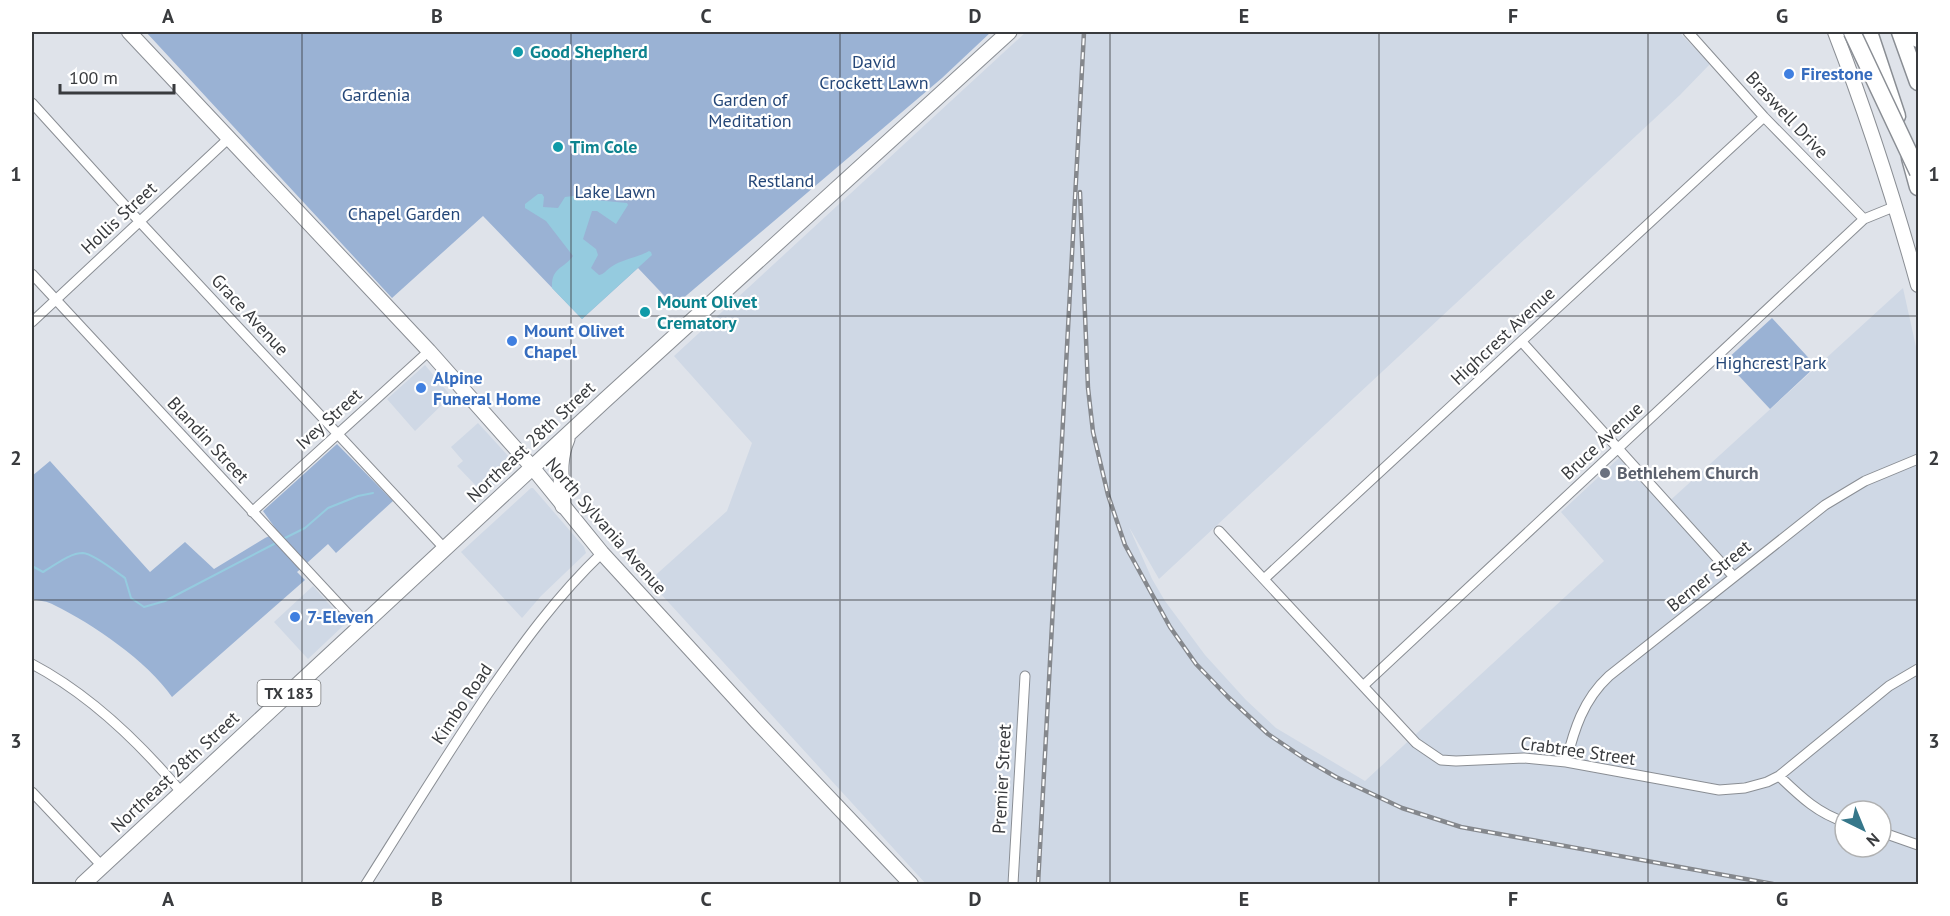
<svg xmlns="http://www.w3.org/2000/svg" width="1950" height="916" viewBox="0 0 1950 916" font-family="'PT Sans',sans-serif">
  <rect width="100%" height="100%" fill="#dfe3ea"/>
  <path fill="#cfd8e5" fill-rule="evenodd" d="M 1026,32 L 1679,32 L 1710,64 L 1680,95 L 1159,579 L 1129,527 L 1152,579 L 1165,601 L 1205,655 L 1246,700 L 1276,728 L 1365,781 L 1604,561 L 1561,512 L 1619,458 L 1664,506 L 1903,288 L 1918,356 L 1918,884 L 926,884 L 649,581 L 727,511 L 752,443 L 674,356 ZM 1845,811 L 1881,811 L 1881,847 L 1845,847 Z
    M 425,365 L 451,396 L 415,431 L 387,399 Z
    M 478,423 L 511,459 L 512,468 L 484,494 L 457,466 L 463,461 L 451,447 Z
    M 531,488 L 533,488 L 584,547 L 586,553 L 541,596 L 522,618 L 461,552 Z
    M 313,586 L 344,621 L 344,625 L 308,659 L 274,622 Z"/>
  <path fill="#9ab2d4" d="M 146,32 L 991,32 L 942,78 L 674,306 L 638,268 L 582,319 L 483,216 L 392,298 Z
    M 1772,318 L 1816,366 L 1770,409 L 1725,361 Z
    M 337,444 L 393,501 L 336,553 L 328,544 L 297,572 L 305,580 L 172,697 C 147,661 93,624 54,605 C 48,601 39,601 32,599 L 32,476 L 50,461 L 150,572 L 185,542 L 214,569 L 265,538 L 278,532 L 263,511 Z"/>
  <path fill="#95cbdf" d="M 538,194 L 542,194 L 544,197 L 543,207 L 558,208 L 565,197 L 573,196 L 595,200 L 627,203 L 628,205 L 616,224 L 597,211 L 592,211 L 583,239 L 596,249 L 598,255 L 591,268 L 599,275 C 605,274 606,270 611,267 C 622,259 637,258 649,251 L 651,252 L 652,255 L 582,319 L 552,288 C 551,267 564,269 573,256 L 546,221 L 525,208 L 525,204 Z"/>
  <g fill="none" stroke-linecap="round" stroke-linejoin="round">
    <path stroke="#95cbdf" stroke-width="2" d="M 285,538 L 305,528 L 328,508 L 358,496 L 373,493
      M 32,566 L 43,572 C 54,566 69,553 83,553 C 94,554 115,571 125,578 L 131,598 L 144,607 L 165,601 L 274,544"/>
    <g stroke="#8a8e94" stroke-width="11">
      <path id="minor" d="M 1688,32 L 1764,117 L 1864,219
        M 32,103 L 140,222 L 445,549
        M 32,274 L 360,627
        M 32,322 L 228,139
        M 1522,342 L 1734,577
        M 252,512 L 429,351
        M 1219,531 L 1416,743 L 1441,760 L 1456,761 L 1524,758 L 1566,762 L 1719,790 L 1745,788 L 1767,782 L 1779,776 L 1889,686 L 1918,669
        M 1264,579 L 1764,117
        M 32,664 C 89,694 140,743 182,793
        M 1363,686 L 1864,219 L 1896,206
        M 1566,762 C 1574,730 1583,700 1609,676 L 1825,505 L 1865,481 L 1918,459
        M 1779,776 C 1800,796 1817,813 1845,822
        M 32,792 L 102,866
        M 1881,832 L 1918,845
        M 366,884 C 406,821 445,757 487,695 C 522,644 557,596 602,553
        M 1013,884 L 1025,676"/>
    </g>
    <g stroke="#8a8e94" stroke-width="16">
      <path id="secondary" d="M 129,32 L 429,351 L 532,467 L 602,553 L 757,722 L 911,884
        M 1835,32 C 1867,115 1894,199 1918,285"/>
    </g>
    <g stroke="#8a8e94" stroke-width="17">
      <path id="primary" d="M 563,506 C 562,482 557,462 567,439
        M 83,884 L 605,400 L 1009,32"/>
    </g>
    <g stroke="#8a8e94" stroke-width="19">
      <path id="motorway" d="M 1869,32 L 1897,116
        M 1900,32 L 1918,82
        M 1916,32 L 1918,39
        M 1910,158 L 1918,187"/>
    </g>
    <use href="#minor" stroke="#fff" stroke-width="9"/>
    <use href="#secondary" stroke="#fff" stroke-width="14"/>
    <use href="#primary" stroke="#fff" stroke-width="15"/>
    <use href="#motorway" stroke="#fff" stroke-width="16"/>
    <g stroke="#85888d" stroke-width="4.5">
      <path id="rail" d="M 1080,192 L 1088,388 L 1093,432 L 1108,495 L 1125,545 L 1170,627 L 1196,664 L 1228,697 L 1268,734 L 1305,759 L 1336,777 L 1402,808 L 1461,827 L 1773,884
        M 1038,884 L 1084,32"/>
    </g>
    <use href="#rail" stroke="#fff" stroke-width="2" stroke-dasharray="7" stroke-linecap="butt"/>
    <g stroke="#8a8e94" stroke-width="19" stroke-linecap="butt">
      <path id="motorway-bridge" d="M 1852,32 L 1918,172"/>
    </g>
    <use href="#motorway-bridge" stroke="#fff" stroke-width="16"/>
  </g>
  <path fill="none" stroke="#393b3e" stroke-width="1.5" stroke-opacity="0.55" d="M 302,32 L 302,884M 571,32 L 571,884M 840,32 L 840,884M 1110,32 L 1110,884M 1379,32 L 1379,884M 1648,32 L 1648,884M 32,316 L 1918,316M 32,600 L 1918,600"/>
  <g fill="#0f9aa8" stroke="#fff" stroke-width="2">
    <circle cx="518" cy="52" r="6"/>
    <circle cx="558" cy="147" r="6"/>
    <circle cx="645" cy="312" r="6"/>
  </g>
  <g fill="#3f7fe0" stroke="#fff" stroke-width="2">
    <circle cx="1789" cy="74" r="6"/>
    <circle cx="512" cy="341" r="6"/>
    <circle cx="421" cy="388" r="6"/>
    <circle cx="295" cy="617" r="6"/>
  </g>
  <circle fill="#6b7280" stroke="#fff" stroke-width="2" cx="1605" cy="473" r="6"/>
  <g text-anchor="middle" stroke-width="4.5" stroke-linejoin="round" paint-order="stroke">
    <rect fill="#fff" stroke="#747678" stroke-width="1.5" x="257.5" y="680" width="63" height="26" rx="4.5"/>
    <g font-size="16" font-weight="bold" fill="#393b3e">
      <text x="289" y="699">TX 183</text>
    </g>
    <g font-size="18" font-weight="bold" fill="#0d838f" stroke="#fff" text-anchor="start">
      <text x="530" y="58">Good Shepherd</text>
      <text x="570" y="153">Tim Cole</text>
      <text x="657" y="308">Mount Olivet<tspan x="657" dy="21">Crematory</tspan></text>
    </g>
    <g font-size="18" fill="#254778" stroke="#fff">
      <text x="874" y="68">David<tspan x="874" dy="21">Crockett Lawn</tspan></text>
      <text x="376" y="101">Gardenia</text>
      <text x="750" y="106">Garden of<tspan x="750" dy="21">Meditation</tspan></text>
      <text x="781" y="187">Restland</text>
      <text x="615" y="198">Lake Lawn</text>
      <text x="404" y="220">Chapel Garden</text>
      <text x="1771" y="369">Highcrest Park</text>
    </g>
    <g font-size="18" font-weight="bold" fill="#366cbe" stroke="#fff" text-anchor="start">
      <text x="1801" y="80">Firestone</text>
      <text x="524" y="337">Mount Olivet<tspan x="524" dy="21">Chapel</tspan></text>
      <text x="433" y="384">Alpine<tspan x="433" dy="21">Funeral Home</tspan></text>
      <text x="307" y="623">7-Eleven</text>
    </g>
    <g font-size="18" fill="#393b3e" stroke="#fff">
      <text transform="translate(1787 115) rotate(47)" y="6">Braswell Drive</text>
      <text transform="translate(119 218) rotate(-43)" y="6">Hollis Street</text>
      <text transform="translate(250 315) rotate(47)" y="6">Grace Avenue</text>
      <text transform="translate(1503 336) rotate(-43)" y="6">Highcrest Avenue</text>
      <text transform="translate(329 419) rotate(-42)" y="6">Ivey Street</text>
      <text transform="translate(208 440) rotate(47)" y="6">Blandin Street</text>
      <text transform="translate(1602 441) rotate(-43)" y="6">Bruce Avenue</text>
      <text transform="translate(531 442) rotate(-43)" y="6">Northeast 28th Street</text>
      <text transform="translate(606 526) rotate(49)" y="6">North Sylvania Avenue</text>
      <text transform="translate(1709 576) rotate(-39)" y="6">Berner Street</text>
      <text transform="translate(462 704) rotate(-56)" y="6">Kimbo Road</text>
      <text transform="translate(1578 751) rotate(8)" y="6">Crabtree Street</text>
      <text transform="translate(175 772) rotate(-43)" y="6">Northeast 28th Street</text>
      <text transform="translate(1002 779) rotate(-87)" y="6">Premier Street</text>
    </g>
    <g font-size="18" font-weight="bold" fill="#5b616d" stroke="#fff" text-anchor="start">
      <text x="1617" y="479">Bethlehem Church</text>
    </g>
  </g>
  <rect width="1950" height="916" fill="none" stroke="#ffffff" stroke-width="66"/>
  <g transform="translate(1863 829) rotate(137)"><circle r="28" fill="#ffffff" stroke="#b0b1b2" stroke-width="1.5"/>
  <path d="M0-4.5L10 22L0 15L-10 22Z" fill="#36778a"/>
  <text y="-9" font-size="16" font-weight="bold" text-anchor="middle" fill="#393b3e">N</text>
  </g>
  <path d="M60 84v9h114v-9" fill="none" stroke="#393b3e" stroke-width="3"/>
  <text x="69" y="84" font-size="18" fill="#393b3e" stroke="#ffffff" stroke-width="4.5" paint-order="stroke">100 m</text>
  <rect x="33" y="33" width="1884" height="850" fill="none" stroke="#393b3e" stroke-width="2"/>
  <g font-size="20" text-anchor="middle" font-weight="bold" fill="#393b3e">
    <text x="168" y="23">A</text>
    <text x="437" y="23">B</text>
    <text x="706" y="23">C</text>
    <text x="975" y="23">D</text>
    <text x="1244" y="23">E</text>
    <text x="1513" y="23">F</text>
    <text x="1782" y="23">G</text>
    <text x="16" y="181">1</text>
    <text x="1934" y="181">1</text>
    <text x="16" y="465">2</text>
    <text x="1934" y="465">2</text>
    <text x="16" y="748">3</text>
    <text x="1934" y="748">3</text>
    <text x="168" y="906">A</text>
    <text x="437" y="906">B</text>
    <text x="706" y="906">C</text>
    <text x="975" y="906">D</text>
    <text x="1244" y="906">E</text>
    <text x="1513" y="906">F</text>
    <text x="1782" y="906">G</text>
  </g>
</svg>
